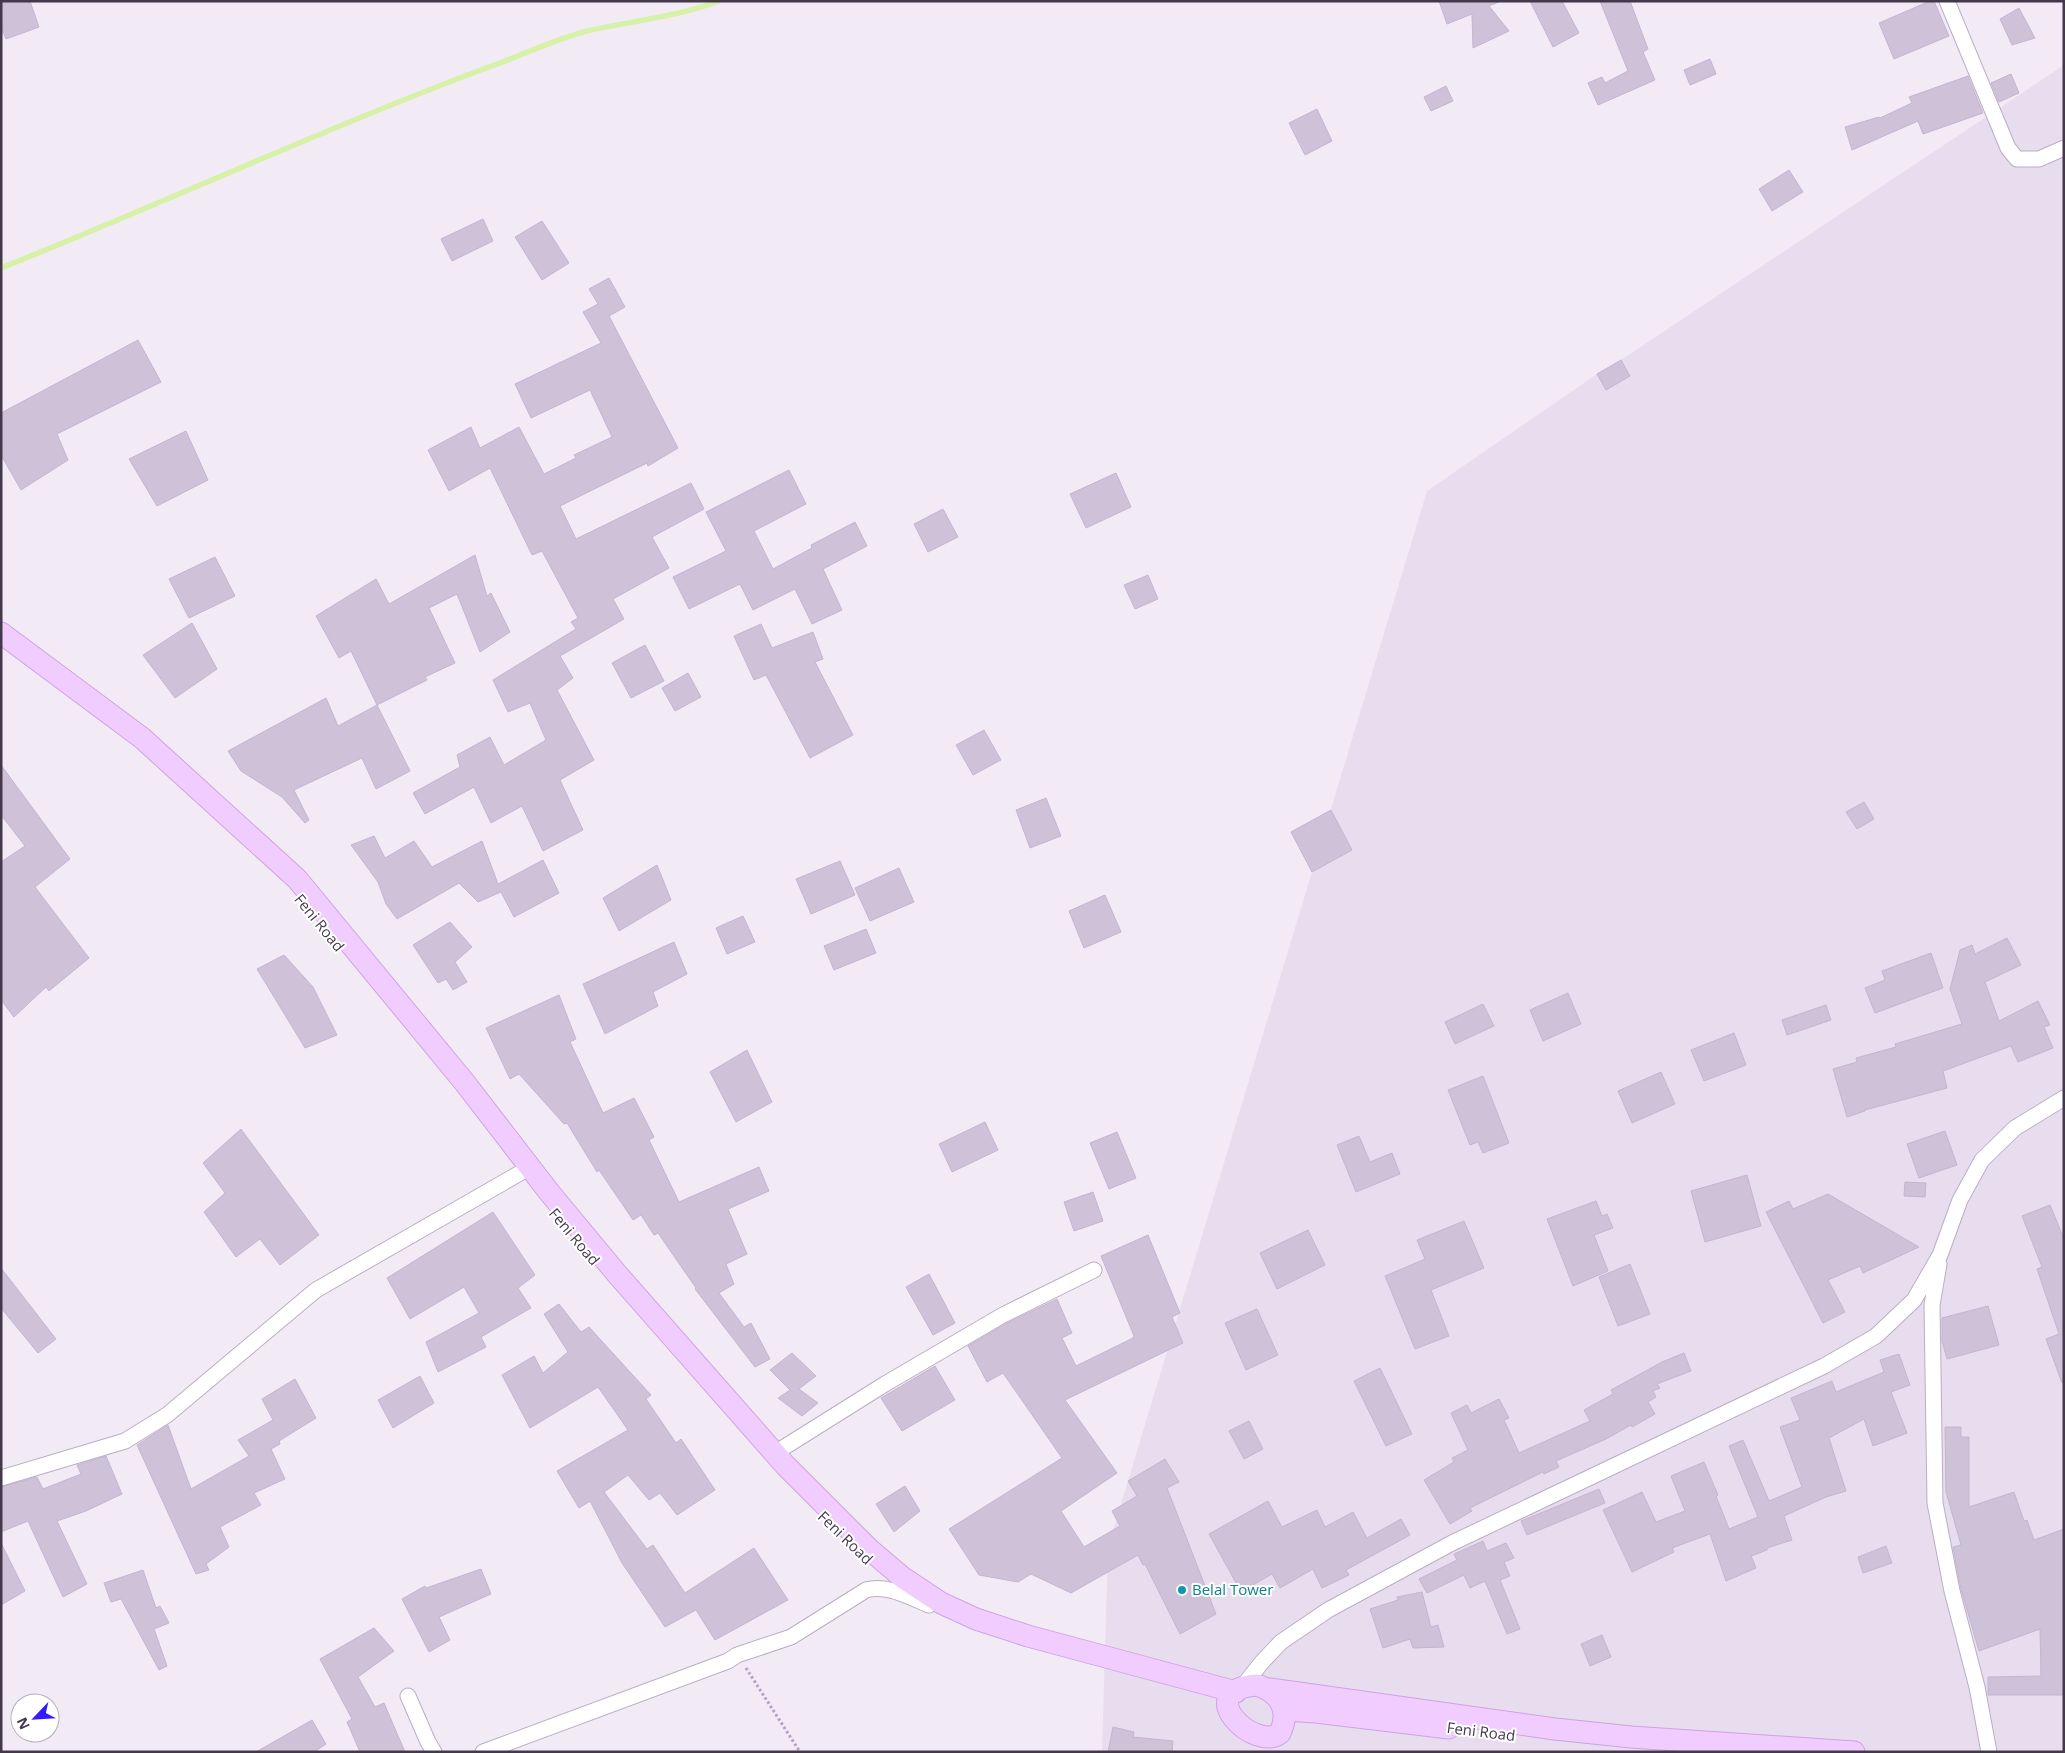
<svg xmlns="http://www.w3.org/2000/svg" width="2065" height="1753" viewBox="0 0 2065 1753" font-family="'Open Sans',sans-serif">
  <rect width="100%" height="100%" fill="#f2ebf6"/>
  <path fill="#e8ddee" d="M 2064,65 L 2064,1752 L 1102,1752 L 1108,1547 L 1427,491 L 1597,374 L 1621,360 Z"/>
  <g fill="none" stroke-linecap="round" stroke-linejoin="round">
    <path stroke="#d7f2a8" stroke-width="5.5" d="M 1,268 C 167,202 329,126 497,64 C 526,53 557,39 587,31 C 631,21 677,17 719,1"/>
  </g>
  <path fill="#cec1d8" stroke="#c5b4d3" d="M 1,1 L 30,1 L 39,27 L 6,39 L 1,27 Z
    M 1439,1 L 1501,1 L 1489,6 L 1509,31 L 1473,48 L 1472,14 L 1447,24 Z
    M 1530,1 L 1562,1 L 1579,33 L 1553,47 Z
    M 1600,1 L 1630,1 L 1648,49 L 1643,52 L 1655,80 L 1598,105 L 1588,83 L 1602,77 L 1605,83 L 1628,71 Z
    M 1930,1 L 1934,1 L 1949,36 L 1894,59 L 1879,23 Z
    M 2019,8 L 2035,38 L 2012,45 L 2000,19 Z
    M 1710,59 L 1716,74 L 1690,85 L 1684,70 Z
    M 2011,74 L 2019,93 L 1999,102 L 1991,83 Z
    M 1968,76 L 1983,113 L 1923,134 L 1918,121 L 1852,150 L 1845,127 L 1879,117 L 1880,118 L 1912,103 L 1909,97 Z
    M 1446,86 L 1453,101 L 1431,111 L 1424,97 Z
    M 1317,109 L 1332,141 L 1305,155 L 1289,123 Z
    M 1789,170 L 1803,192 L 1772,211 L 1759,189 Z
    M 483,219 L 493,241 L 452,261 L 441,239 Z
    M 542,221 L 569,263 L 542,280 L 515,237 Z
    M 609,278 L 625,307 L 609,316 L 678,448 L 648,466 L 647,463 L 560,506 L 576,539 L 691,483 L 704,509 L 652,537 L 669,568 L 613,599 L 624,619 L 560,656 L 573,678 L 557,690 L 594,760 L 560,780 L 583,830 L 543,851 L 522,806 L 491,823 L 474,787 L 425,814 L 413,793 L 460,767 L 457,755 L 490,737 L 504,765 L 546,740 L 530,703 L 508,712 L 493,680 L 576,629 L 571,622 L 578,618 L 542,551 L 532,555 L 490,468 L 449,491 L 428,450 L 471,427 L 480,448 L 519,427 L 544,474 L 576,458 L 574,455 L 612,437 L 590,390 L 531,418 L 515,384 L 601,343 L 583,312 L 598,304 L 589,289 Z
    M 138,340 L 161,382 L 57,434 L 68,460 L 21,490 L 1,455 L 1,413 Z
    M 1621,360 L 1630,376 L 1606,390 L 1597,374 Z
    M 186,431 L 208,480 L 157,506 L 129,459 Z
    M 789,470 L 806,504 L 754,531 L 773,569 L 812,548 L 811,545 L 855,522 L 867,546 L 823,569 L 842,610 L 812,624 L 795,589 L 753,610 L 740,584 L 689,609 L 673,577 L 726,551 L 706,512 Z
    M 1116,473 L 1131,507 L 1086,528 L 1070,494 Z
    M 943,509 L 958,537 L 928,552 L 914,524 Z
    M 475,555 L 487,596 L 491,593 L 510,632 L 480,652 L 457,594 L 429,608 L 455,663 L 425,677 L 427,680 L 377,705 L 351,651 L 339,658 L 316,616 L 376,579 L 389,604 Z
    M 215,557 L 235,596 L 189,618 L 169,579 Z
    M 1148,575 L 1158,599 L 1135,609 L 1124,585 Z
    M 192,623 L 217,669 L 175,698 L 143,655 Z
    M 761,624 L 772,648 L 813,632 L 823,659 L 815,662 L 853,735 L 810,758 L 766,675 L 754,680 L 734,636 Z
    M 645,645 L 664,681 L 631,698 L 612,663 Z
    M 688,673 L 701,697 L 675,711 L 662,688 Z
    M 326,698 L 338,726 L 377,705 L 410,771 L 376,789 L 362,758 L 294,790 L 309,820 L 305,823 L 282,797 L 241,771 L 228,751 Z
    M 984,730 L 1001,760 L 973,775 L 956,745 Z
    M 1,765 L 70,859 L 35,887 L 89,958 L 49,991 L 46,987 L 14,1017 L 1,1000 L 1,862 L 25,846 L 1,815 Z
    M 1046,798 L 1061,836 L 1030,848 L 1016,810 Z
    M 1864,802 L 1874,819 L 1857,829 L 1846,812 Z
    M 1331,810 L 1352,850 L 1312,872 L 1291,832 Z
    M 374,836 L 385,858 L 414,841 L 432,867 L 482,841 L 498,884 L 543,860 L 559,893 L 514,917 L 501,892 L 478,902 L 459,883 L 397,919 L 386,904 L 378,882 L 351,845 Z
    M 840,861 L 855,895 L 811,914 L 796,879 Z
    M 657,865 L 671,900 L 619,931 L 603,898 Z
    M 899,868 L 914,902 L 870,921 L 855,888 Z
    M 1105,895 L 1121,932 L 1084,948 L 1069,911 Z
    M 743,916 L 755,942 L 727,954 L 716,928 Z
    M 450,922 L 472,947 L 455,962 L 467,982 L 453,990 L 446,979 L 438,983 L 413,945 Z
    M 866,929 L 876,953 L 834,970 L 824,946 Z
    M 2007,938 L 2021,965 L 1985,982 L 1999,1021 L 2038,1001 L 2050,1025 L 2044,1027 L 2053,1048 L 2018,1062 L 2011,1046 L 1943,1071 L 1947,1088 L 1865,1110 L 1865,1111 L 1847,1117 L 1833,1069 L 1857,1062 L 1856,1058 L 1896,1047 L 1895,1044 L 1962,1024 L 1950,989 L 1960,950 L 1972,945 L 1975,954 Z
    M 674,942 L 687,974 L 653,992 L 658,1006 L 605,1034 L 583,984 Z
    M 1931,953 L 1943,988 L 1875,1013 L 1865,988 L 1885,980 L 1882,971 Z
    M 284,955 L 313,987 L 337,1035 L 305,1048 L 257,969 Z
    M 1568,993 L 1581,1024 L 1543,1041 L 1530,1010 Z
    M 559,995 L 576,1039 L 570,1042 L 603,1113 L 634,1098 L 654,1137 L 649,1140 L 679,1202 L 759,1167 L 769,1191 L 728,1209 L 747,1254 L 726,1264 L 734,1284 L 719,1293 L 744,1327 L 751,1323 L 770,1359 L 755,1367 L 695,1289 L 696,1288 L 658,1233 L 654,1235 L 641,1215 L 633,1220 L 599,1170 L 597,1172 L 567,1123 L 564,1124 L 519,1074 L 510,1079 L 486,1028 Z
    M 1483,1004 L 1494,1026 L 1455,1044 L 1445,1022 Z
    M 1826,1005 L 1831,1020 L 1787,1035 L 1782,1020 Z
    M 1734,1033 L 1746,1065 L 1704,1081 L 1691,1050 Z
    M 747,1050 L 772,1102 L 736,1122 L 710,1072 Z
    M 1661,1072 L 1675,1104 L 1632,1123 L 1618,1091 Z
    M 1483,1076 L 1509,1143 L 1483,1153 L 1478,1142 L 1470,1145 L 1448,1090 Z
    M 985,1122 L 998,1150 L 952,1172 L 939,1144 Z
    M 241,1129 L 319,1235 L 280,1265 L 260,1239 L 236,1257 L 204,1212 L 225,1193 L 203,1163 Z
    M 1945,1131 L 1957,1165 L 1919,1178 L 1907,1144 Z
    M 1117,1132 L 1136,1178 L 1109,1189 L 1090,1143 Z
    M 1359,1136 L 1370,1162 L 1392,1153 L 1400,1174 L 1356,1192 L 1337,1145 Z
    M 1747,1175 L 1761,1226 L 1705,1242 L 1691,1191 Z
    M 1905,1182 L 1926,1183 L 1925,1197 L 1904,1196 Z
    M 1093,1192 L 1103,1221 L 1074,1231 L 1064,1202 Z
    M 1828,1194 L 1919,1247 L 1863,1273 L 1860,1266 L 1828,1280 L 1845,1312 L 1823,1323 L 1766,1212 L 1789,1201 L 1793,1209 Z
    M 1596,1201 L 1602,1216 L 1607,1214 L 1613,1228 L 1594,1235 L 1608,1271 L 1573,1286 L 1547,1219 Z
    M 2050,1205 L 2064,1239 L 2064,1382 L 2062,1383 L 2046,1339 L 2059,1334 L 2037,1269 L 2042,1267 L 2022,1216 Z
    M 493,1212 L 535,1275 L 518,1288 L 531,1308 L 481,1337 L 486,1347 L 438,1372 L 426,1342 L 479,1313 L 464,1287 L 410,1319 L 387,1278 Z
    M 1464,1221 L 1484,1268 L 1431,1290 L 1449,1336 L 1415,1349 L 1385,1276 L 1425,1259 L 1417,1240 Z
    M 1308,1230 L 1325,1265 L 1277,1289 L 1260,1253 Z
    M 1148,1235 L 1180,1313 L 1172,1317 L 1183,1343 L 1065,1400 L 1117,1473 L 1061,1511 L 1084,1547 L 1120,1526 L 1112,1511 L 1137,1496 L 1128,1481 L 1165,1459 L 1179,1482 L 1167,1488 L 1216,1614 L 1180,1634 L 1145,1564 L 1143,1565 L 1138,1555 L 1071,1593 L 1031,1574 L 1018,1582 L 979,1575 L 949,1529 L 1062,1458 L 1003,1373 L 987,1382 L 968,1346 L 1007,1323 L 1057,1299 L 1072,1333 L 1062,1338 L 1076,1366 L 1133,1338 L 1134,1336 L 1101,1256 Z
    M 1630,1264 L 1650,1314 L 1618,1326 L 1599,1277 Z
    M 1,1268 L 56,1339 L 38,1353 L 1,1308 Z
    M 929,1274 L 955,1323 L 933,1335 L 906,1287 Z
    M 559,1304 L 581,1332 L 589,1327 L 651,1395 L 646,1399 L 676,1443 L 681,1439 L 715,1490 L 677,1515 L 660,1493 L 649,1500 L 628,1475 L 604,1492 L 647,1549 L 653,1545 L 685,1593 L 754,1548 L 788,1600 L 715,1640 L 696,1610 L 665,1627 L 622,1563 L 590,1501 L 579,1508 L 557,1471 L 628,1430 L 598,1387 L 530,1428 L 502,1375 L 534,1356 L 543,1373 L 568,1352 L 544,1314 Z
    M 1988,1306 L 1999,1345 L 1947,1359 L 1942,1341 L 1942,1318 Z
    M 1257,1309 L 1278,1355 L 1246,1370 L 1225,1323 Z
    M 792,1353 L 816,1376 L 799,1389 L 818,1403 L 802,1416 L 778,1398 L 790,1390 L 770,1370 Z
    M 1684,1353 L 1691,1371 L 1657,1384 L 1660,1388 L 1653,1391 L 1656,1397 L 1648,1402 L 1655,1414 L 1632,1427 L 1631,1425 L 1606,1439 L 1556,1461 L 1559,1467 L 1544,1474 L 1543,1472 L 1470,1508 L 1472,1511 L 1450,1524 L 1424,1480 L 1454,1462 L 1452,1458 L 1468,1450 L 1451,1413 L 1467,1405 L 1471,1413 L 1499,1399 L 1509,1418 L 1504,1420 L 1519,1453 L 1590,1421 L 1584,1410 L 1613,1394 L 1611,1390 L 1662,1362 Z
    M 1899,1354 L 1910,1385 L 1891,1392 L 1907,1433 L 1873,1446 L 1864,1419 L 1829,1438 L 1846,1491 L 1826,1497 L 1784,1516 L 1792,1540 L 1767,1548 L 1767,1550 L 1751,1556 L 1756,1568 L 1726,1581 L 1710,1534 L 1672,1548 L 1674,1552 L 1632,1572 L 1603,1510 L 1642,1492 L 1656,1522 L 1685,1511 L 1671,1476 L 1704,1462 L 1718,1495 L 1716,1496 L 1729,1529 L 1758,1517 L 1729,1446 L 1743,1440 L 1769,1501 L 1802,1487 L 1780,1427 L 1800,1420 L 1791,1398 L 1832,1381 L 1836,1392 L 1884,1372 L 1880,1360 Z
    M 935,1366 L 955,1400 L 902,1431 L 881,1398 Z
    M 1380,1368 L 1412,1434 L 1386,1446 L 1354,1381 Z
    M 420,1376 L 434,1403 L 393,1428 L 378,1400 Z
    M 295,1379 L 316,1418 L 279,1441 L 280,1444 L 271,1449 L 285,1479 L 254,1493 L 261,1505 L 220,1527 L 229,1547 L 206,1564 L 209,1570 L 196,1574 L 137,1445 L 168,1425 L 191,1489 L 249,1456 L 238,1440 L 273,1420 L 262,1399 Z
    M 1249,1421 L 1263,1449 L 1244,1459 L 1229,1431 Z
    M 1945,1427 L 1961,1427 L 1961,1437 L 1969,1437 L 1969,1507 L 2014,1492 L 2024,1521 L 2027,1520 L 2034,1540 L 2064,1529 L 2064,1695 L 1988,1695 L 1988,1677 L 2041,1676 L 2040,1629 L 1979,1651 L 1961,1589 L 1953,1547 L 1961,1545 L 1946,1492 Z
    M 106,1456 L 122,1494 L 86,1511 L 57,1521 L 87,1584 L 63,1597 L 28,1521 L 1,1532 L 1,1487 L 37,1477 L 43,1489 L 81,1474 L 77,1465 Z
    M 905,1486 L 920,1511 L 894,1532 L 876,1504 Z
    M 1599,1489 L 1605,1503 L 1527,1535 L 1521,1521 Z
    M 1268,1501 L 1282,1527 L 1317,1510 L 1325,1527 L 1353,1512 L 1367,1538 L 1401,1519 L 1410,1535 L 1346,1570 L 1349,1575 L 1322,1588 L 1313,1569 L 1280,1588 L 1272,1574 L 1241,1592 L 1209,1534 Z
    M 1483,1541 L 1487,1551 L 1506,1543 L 1514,1558 L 1504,1562 L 1510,1576 L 1500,1580 L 1520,1629 L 1507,1634 L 1485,1581 L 1470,1588 L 1464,1575 L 1427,1593 L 1419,1579 L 1457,1560 L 1454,1554 Z
    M 1,1543 L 25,1591 L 1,1605 Z
    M 1886,1546 L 1892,1563 L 1863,1573 L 1858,1557 Z
    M 481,1569 L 491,1594 L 439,1617 L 450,1640 L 429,1652 L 402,1599 L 425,1586 L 426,1588 Z
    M 143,1570 L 156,1608 L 160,1606 L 169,1623 L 154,1629 L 167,1666 L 159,1670 L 121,1599 L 111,1602 L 104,1583 Z
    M 1422,1592 L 1431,1627 L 1438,1625 L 1444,1647 L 1413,1648 L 1410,1639 L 1383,1648 L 1370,1609 L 1398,1600 L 1397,1597 Z
    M 374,1628 L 394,1651 L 358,1677 L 375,1707 L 384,1703 L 405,1752 L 360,1752 L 347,1722 L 352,1719 L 320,1659 Z
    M 1602,1635 L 1611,1657 L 1590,1666 L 1581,1644 Z
    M 312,1720 L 326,1744 L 314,1752 L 256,1752 Z
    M 1113,1727 L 1134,1732 L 1133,1737 L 1173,1741 L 1172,1752 L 1108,1752 Z"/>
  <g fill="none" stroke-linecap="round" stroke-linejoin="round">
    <g stroke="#baaec2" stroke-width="17">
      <path id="minor" d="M 1947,1 L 2008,148 L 2017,159 L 2039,159 L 2064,148
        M 1939,1264 L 1932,1305 L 1935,1503 L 1952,1591 L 1977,1687 L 1989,1752
        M 775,1453 L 885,1384 L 1003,1315 L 1094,1270
        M 1,1478 L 125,1441 L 167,1415 L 316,1290 L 520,1173
        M 1243,1686 L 1262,1662 L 1281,1642 L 1328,1610 L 1452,1543 L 1824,1366 L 1876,1336 L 1914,1300 L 1940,1255 L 1960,1200 L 1982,1160 L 2015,1128 L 2064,1098
        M 408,1696 L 428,1742 L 434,1752
        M 483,1752 L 728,1661 L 737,1655 L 791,1637 L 866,1590 C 887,1584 909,1597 929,1605"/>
    </g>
    <g stroke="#cfa3e2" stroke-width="23">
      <path id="secondary" d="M 1,633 L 142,738 L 297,879 L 465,1083 L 549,1192 L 617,1274 L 785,1465 L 869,1549 L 902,1577 L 941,1603 L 976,1619 L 1028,1636 L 1236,1692
        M 1257,1685 C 1279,1692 1291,1710 1280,1733 C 1255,1753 1190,1690 1257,1685 Z
        M 1270,1689 L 1555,1729 L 1631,1737 L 1854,1752
        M 1284,1710 L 1316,1712 L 1449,1728"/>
    </g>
    <path stroke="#b59fc4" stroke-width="3" stroke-dasharray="2.5 2.5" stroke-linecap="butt" d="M 746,1668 L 800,1752"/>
    <use href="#minor" stroke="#fff" stroke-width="15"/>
    <use href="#secondary" stroke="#f0ccff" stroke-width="21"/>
  </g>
  <circle fill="#0f9aa8" stroke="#fff" stroke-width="2" cx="1182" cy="1590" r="5"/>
  <g text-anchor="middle" stroke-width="4" stroke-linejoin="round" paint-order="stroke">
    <g font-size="15" fill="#43394b" stroke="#fff">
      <text transform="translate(319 923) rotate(51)" y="5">Feni Road</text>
      <text transform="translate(574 1237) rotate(50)" y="5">Feni Road</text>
      <text transform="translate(845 1538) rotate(44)" y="5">Feni Road</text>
      <text transform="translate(1481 1732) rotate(7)" y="5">Feni Road</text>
    </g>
    <g font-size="15" fill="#0d838f" stroke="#fff" text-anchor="start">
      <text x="1192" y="1595">Belal Tower</text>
    </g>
  </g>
  <rect width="2065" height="1753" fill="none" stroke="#43394b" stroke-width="5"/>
  <g transform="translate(35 1718) rotate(245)"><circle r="24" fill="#ffffff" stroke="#b4b0b7"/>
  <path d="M0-4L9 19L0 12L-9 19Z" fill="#341cfc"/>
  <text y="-8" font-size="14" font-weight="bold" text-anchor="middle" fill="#43394b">N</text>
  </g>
</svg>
